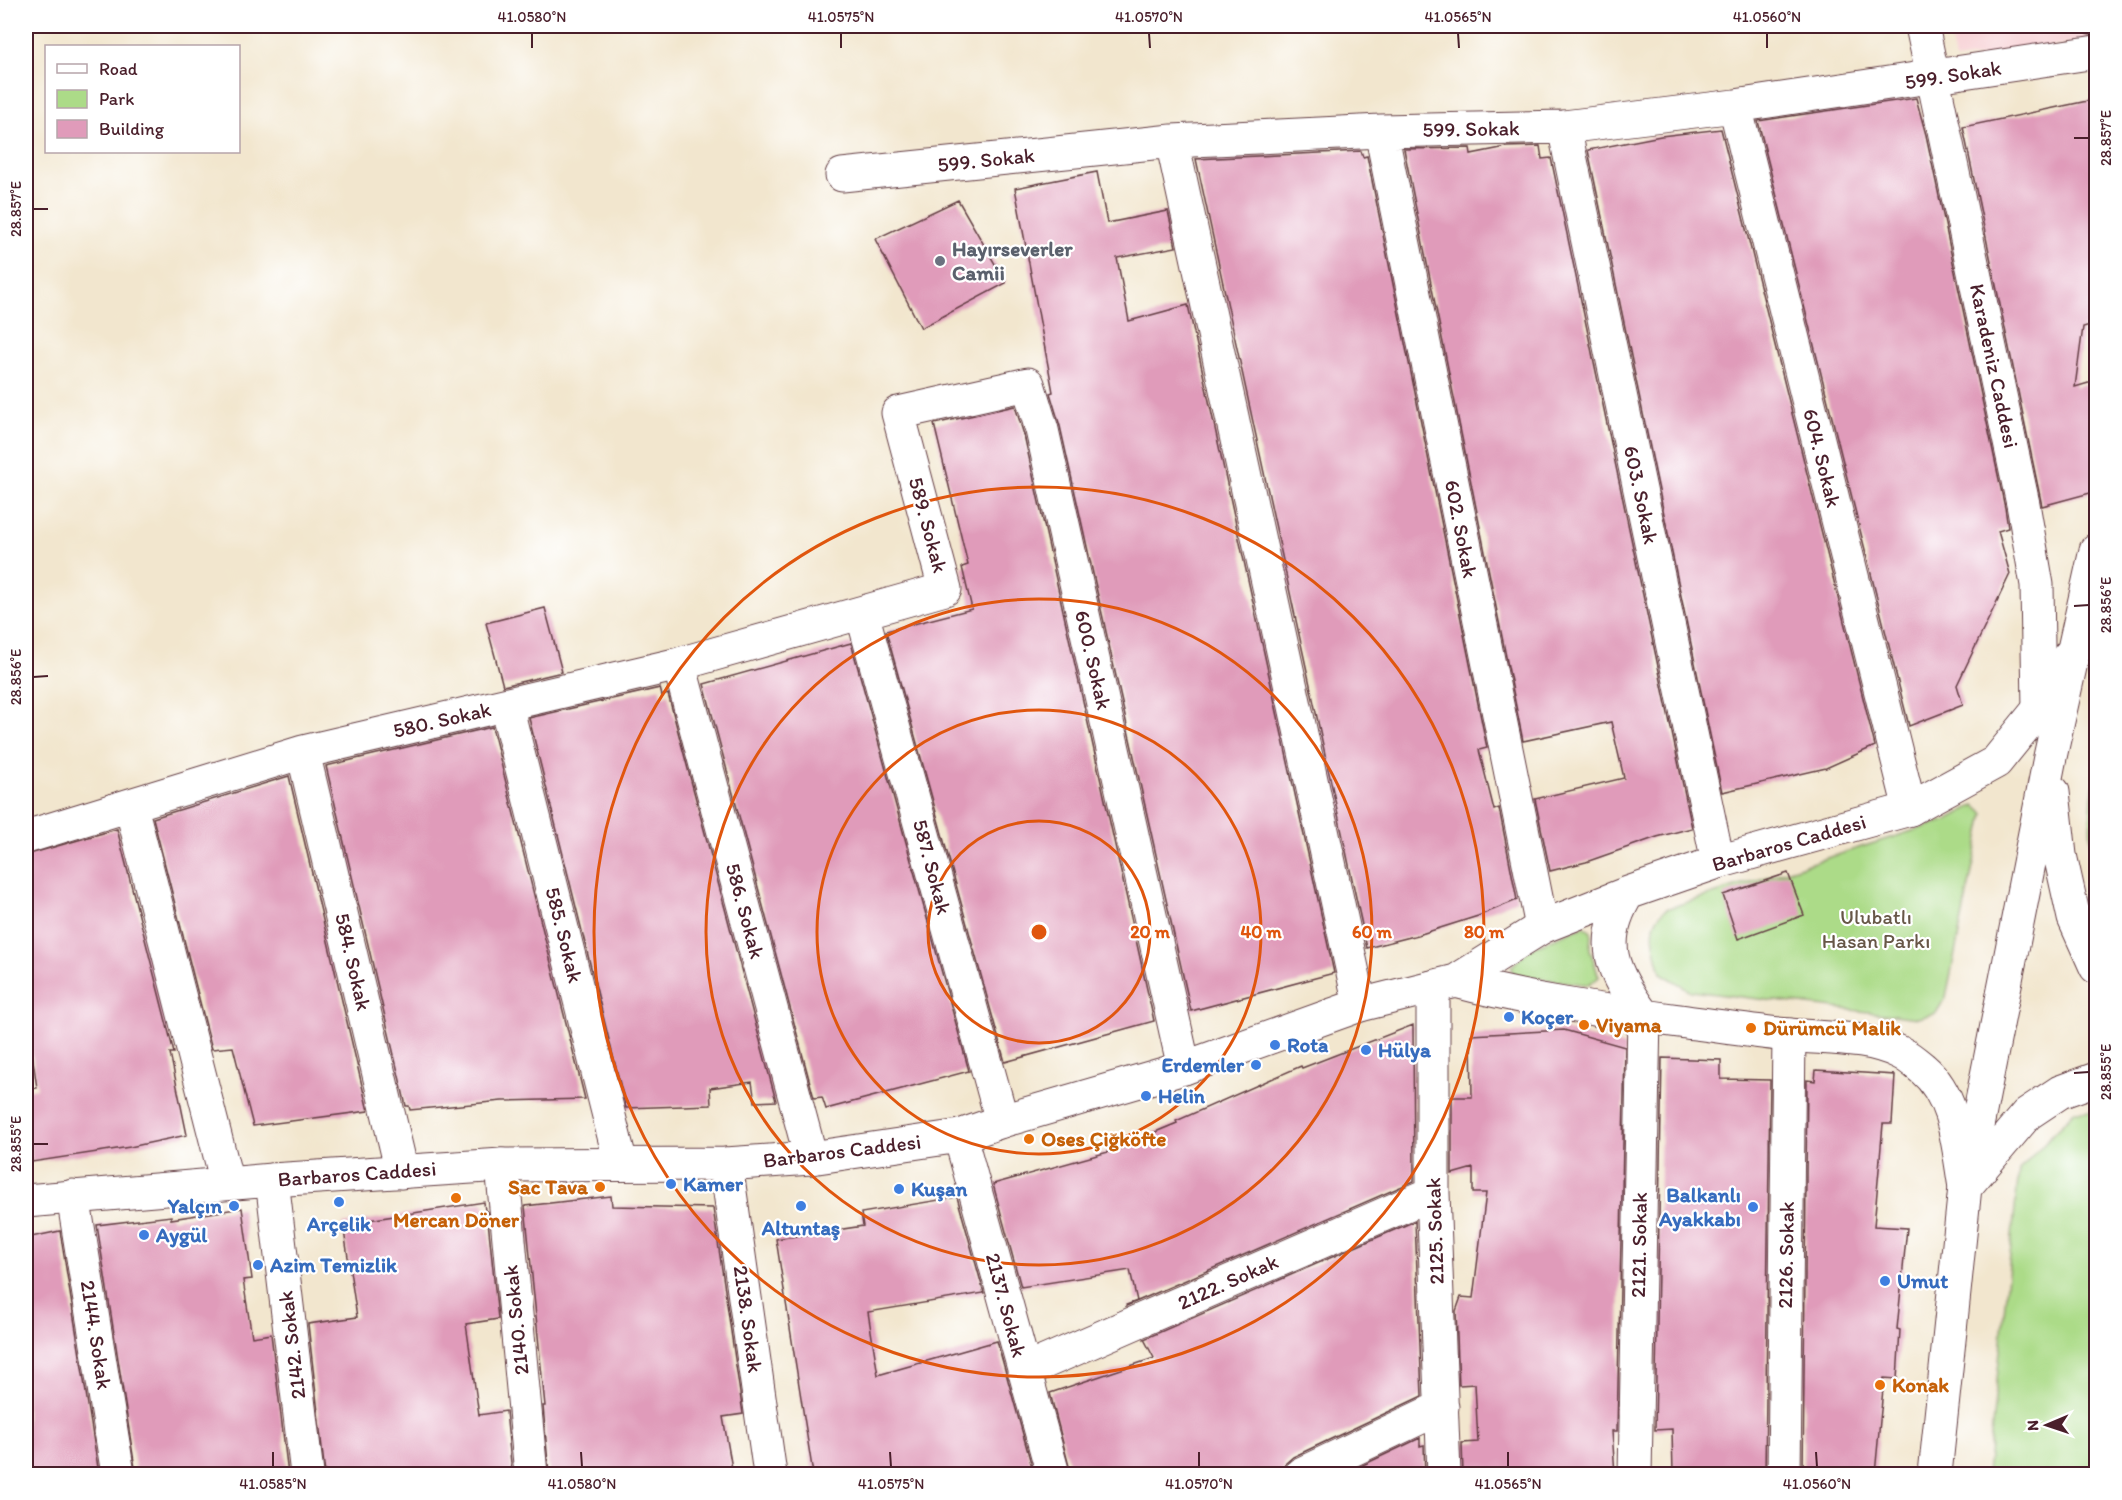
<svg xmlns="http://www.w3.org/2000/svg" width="2122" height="1500" viewBox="0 0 2122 1500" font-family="Itim,sans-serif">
  <rect width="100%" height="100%" fill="#fff"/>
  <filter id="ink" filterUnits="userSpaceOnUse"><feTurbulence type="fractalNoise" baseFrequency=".0167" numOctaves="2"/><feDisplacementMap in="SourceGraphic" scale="12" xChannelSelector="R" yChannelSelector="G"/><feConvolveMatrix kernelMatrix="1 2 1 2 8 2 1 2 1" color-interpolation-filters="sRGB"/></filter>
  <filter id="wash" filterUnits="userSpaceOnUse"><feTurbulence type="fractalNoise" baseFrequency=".008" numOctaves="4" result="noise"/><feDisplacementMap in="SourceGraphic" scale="24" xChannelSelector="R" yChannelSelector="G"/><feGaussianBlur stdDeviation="1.35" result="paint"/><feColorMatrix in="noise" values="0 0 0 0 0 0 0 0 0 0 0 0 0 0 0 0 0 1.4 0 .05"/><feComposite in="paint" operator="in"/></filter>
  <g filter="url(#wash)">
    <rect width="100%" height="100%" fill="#f2e6ce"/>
    <path fill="#f7cfd3" d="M 1948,26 L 2096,26 L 2096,40 L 1955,60 Z"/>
    <path fill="#acdb88" stroke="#7b7d5a" stroke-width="1.5" d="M 2096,774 L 2096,876 C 2088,845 2089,806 2096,774 Z
      M 1975,805 L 1984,813 L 1946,997 L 1936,1013 L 1918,1018 L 1691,991 L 1661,973 C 1656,950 1644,925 1666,909 L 1947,820 Z
      M 1584,926 L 1591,932 L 1590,950 L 1599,977 L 1589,985 L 1514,975 L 1511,967 L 1531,948 Z
      M 2074,1111 L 2096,1111 L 2096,1474 L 1987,1474 L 2019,1170 Z"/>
    <g id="blocks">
      <path fill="#e09bba" d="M 1916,98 L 1926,135 L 2005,508 L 2008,528 L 1998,531 L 2010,574 L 1957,685 L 1963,705 L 1909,726 L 1758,121 Z
        M 2097,99 L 2097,323 L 2083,327 L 2075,387 L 2092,382 L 2097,400 L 2097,481 L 2094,492 L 2042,506 L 1963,127 Z
        M 1721,129 L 1875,746 L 1826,768 L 1722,792 L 1588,150 L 1661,136 Z
        M 1540,146 L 1542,159 L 1551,158 L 1692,828 L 1657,837 L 1586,862 L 1550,871 L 1535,799 L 1624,778 L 1611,722 L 1523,741 L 1404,149 L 1470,148 L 1471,154 L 1506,147 Z
        M 1361,151 L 1363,157 L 1367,156 L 1487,748 L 1479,750 L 1494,810 L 1499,808 L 1517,900 L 1478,916 L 1418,935 L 1367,948 L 1196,159 Z
        M 1097,172 L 1107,223 L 1168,211 L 1176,247 L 1117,258 L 1129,321 L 1188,305 L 1334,973 L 1191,1011 L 1060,426 L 1050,393 L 1053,392 L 1015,188 Z
        M 958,200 L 1006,283 L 921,328 L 875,239 Z
        M 1015,406 L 1024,435 L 1154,1021 L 1005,1062 L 886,631 L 972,609 L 962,567 L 968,565 L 934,424 Z
        M 545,608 L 562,672 L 503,686 L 486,623 Z
        M 851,643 L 969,1071 L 826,1109 L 822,1097 L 814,1098 L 704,684 Z
        M 660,688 L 662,696 L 668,694 L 776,1101 L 755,1102 L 752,1082 L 710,1088 L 711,1105 L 626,1108 L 529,718 Z
        M 492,727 L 585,1099 L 502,1101 L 410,1110 L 409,1106 L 406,1106 L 326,766 Z
        M 289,776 L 368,1111 L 253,1126 L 233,1047 L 212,1049 L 153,818 Z
        M 117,829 L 174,1053 L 170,1053 L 187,1135 L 130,1147 L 32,1162 L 26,1123 L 26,1090 L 37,1088 L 26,1012 L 26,855 Z
        M 1788,873 L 1804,915 L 1738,939 L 1723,895 Z
        M 1413,1025 L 1414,1181 L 1126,1306 L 1126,1305 L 1137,1301 L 1130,1270 L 1021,1287 L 993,1184 L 1137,1144 L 1136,1140 L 1177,1123 L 1176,1121 L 1301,1066 L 1302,1068 Z
        M 1564,1030 L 1625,1047 L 1617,1431 L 1612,1431 L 1615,1474 L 1463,1474 L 1462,1443 L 1478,1442 L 1475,1384 L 1459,1385 L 1456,1311 L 1461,1297 L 1473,1298 L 1486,1193 L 1473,1193 L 1473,1168 L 1452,1174 L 1452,1097 L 1472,1097 L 1471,1035 Z
        M 1662,1058 L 1721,1060 L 1721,1079 L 1770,1080 L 1765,1474 L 1673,1474 L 1672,1429 L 1655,1430 Z
        M 1816,1070 L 1895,1075 L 1892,1124 L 1883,1124 L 1874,1226 L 1907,1228 L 1897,1329 L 1900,1330 L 1897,1379 L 1884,1378 L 1875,1474 L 1803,1474 L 1807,1080 L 1815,1081 Z
        M 611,1196 L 612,1206 L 713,1208 L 743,1414 L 723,1417 L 733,1474 L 549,1474 L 543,1406 L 545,1406 L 525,1206 Z
        M 957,1197 L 984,1293 L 868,1312 L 878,1375 L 997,1341 L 1034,1474 L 813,1474 L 776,1239 L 863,1226 L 861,1213 Z
        M 484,1202 L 485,1211 L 487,1211 L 498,1319 L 466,1324 L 479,1415 L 506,1411 L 512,1474 L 421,1474 L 420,1469 L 385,1474 L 325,1474 L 308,1324 L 357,1317 L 343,1224 Z
        M 242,1208 L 252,1279 L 243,1280 L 252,1337 L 271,1334 L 288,1474 L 136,1474 L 97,1225 L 171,1216 L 171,1219 Z
        M 1415,1221 L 1422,1396 L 1293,1457 L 1285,1464 L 1283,1474 L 1071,1474 L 1050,1393 L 1154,1358 L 1144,1339 Z
        M 60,1231 L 99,1474 L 26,1474 L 26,1238 Z
        M 1420,1438 L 1420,1446 L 1424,1445 L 1425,1474 L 1344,1474 Z"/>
    </g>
  </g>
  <g filter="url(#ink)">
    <use href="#blocks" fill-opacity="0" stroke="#633d43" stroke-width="1.5"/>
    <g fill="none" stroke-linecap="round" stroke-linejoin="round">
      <g stroke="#633d43" stroke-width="35">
        <path id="minor" d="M 1922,26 L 2023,504 L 2037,585 L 2039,709
          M 1735,106 L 1910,809
          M 1564,127 L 1718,862
          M 1381,131 L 1542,927
          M 1172,141 L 1360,1005
          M 842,175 L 1172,141 L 1381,131 L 1564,127 L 1735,106 L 2096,52
          M 862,613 L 1002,1121
          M 679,664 L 811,1158
          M 506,705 L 621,1164
          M 303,752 L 402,1172
          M 131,806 L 227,1183
          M 26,837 L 303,752 L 679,664 L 945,589 L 898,413 L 1028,384 L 1042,430 L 1184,1068
          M 1433,987 L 1433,1193 L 1444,1474
          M 960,1136 L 1053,1474
          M 726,1164 L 770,1474
          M 502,1165 L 531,1474
          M 272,1180 L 307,1474
          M 73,1196 L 118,1474
          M 1024,1371 L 1433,1193
          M 1301,1474 L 1442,1407
          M 1635,1474 L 1644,1016
          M 1784,1474 L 1789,1035"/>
      </g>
      <g stroke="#633d43" stroke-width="35">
        <path id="secondary" d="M 1628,893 C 1597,942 1612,973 1644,1016
          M 1456,981 C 1534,1002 1614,1012 1694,1023 C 1726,1027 1757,1032 1789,1035 C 1825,1039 1868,1036 1901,1053 C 1909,1057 1917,1064 1923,1069 C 1956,1097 1958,1148 1965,1187
          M 26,1201 L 272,1180 L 502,1165 L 726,1164 L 811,1158 L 960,1136 L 1002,1121 L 1184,1068 L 1360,1005 L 1456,981 L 1542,927 L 1628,893 L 1718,862 L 1910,809 L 1996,762 L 2039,709 L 2069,656"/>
      </g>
      <g stroke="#633d43" stroke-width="35">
        <path id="primary" d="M 2053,792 L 2060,855 L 2074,918 L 2096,967
          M 1966,1186 L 2027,1114 L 2060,1092 L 2096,1079
          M 1935,1474 L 1965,1187 L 2050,757 L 2096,550"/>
      </g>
      <use href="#minor" stroke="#fff" stroke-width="33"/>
      <use href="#secondary" stroke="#fff" stroke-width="33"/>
      <use href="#primary" stroke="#fff" stroke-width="33"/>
    </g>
  </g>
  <path fill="none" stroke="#4a1f2b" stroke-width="2" d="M 532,33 L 532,48M 841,33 L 841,48M 1149,33 L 1150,48M 1458,33 L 1459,48M 1767,33 L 1767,48M 2074,138 L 2089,138M 33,209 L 48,209M 2074,606 L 2089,605M 33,677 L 48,676M 2074,1073 L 2089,1072M 33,1144 L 48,1144M 273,1452 L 273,1467M 581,1452 L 582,1467M 890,1452 L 891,1467M 1199,1452 L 1199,1467M 1508,1452 L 1508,1467M 1816,1452 L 1817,1467"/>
  <g fill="none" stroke="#e0560e" stroke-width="3">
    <circle cx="1039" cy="932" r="111"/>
    <circle cx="1039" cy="932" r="222"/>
    <circle cx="1039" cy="932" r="333"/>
    <circle cx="1039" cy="932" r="445"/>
  </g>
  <circle fill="#6b7280" stroke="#fff" stroke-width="2" cx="940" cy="261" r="6"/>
  <g fill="#3f7fe0" stroke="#fff" stroke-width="2">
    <circle cx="1509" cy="1017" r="6"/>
    <circle cx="1275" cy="1045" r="6"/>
    <circle cx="1366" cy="1050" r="6"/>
    <circle cx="1256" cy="1065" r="6"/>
    <circle cx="1146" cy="1096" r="6"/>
    <circle cx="671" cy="1184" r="6"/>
    <circle cx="899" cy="1189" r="6"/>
    <circle cx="339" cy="1202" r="6"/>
    <circle cx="234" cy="1206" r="6"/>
    <circle cx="801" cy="1206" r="6"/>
    <circle cx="1753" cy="1207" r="6"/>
    <circle cx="144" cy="1235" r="6"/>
    <circle cx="258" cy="1265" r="6"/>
    <circle cx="1885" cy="1281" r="6"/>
  </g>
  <g fill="#e8710a" stroke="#fff" stroke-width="2">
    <circle cx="1584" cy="1025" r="6"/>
    <circle cx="1751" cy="1028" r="6"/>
    <circle cx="1029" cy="1139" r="6"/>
    <circle cx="600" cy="1187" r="6"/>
    <circle cx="456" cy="1198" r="6"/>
    <circle cx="1880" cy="1385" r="6"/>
  </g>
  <g text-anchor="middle" stroke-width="4.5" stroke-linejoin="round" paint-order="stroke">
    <g font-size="21" fill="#4a1f2b" stroke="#fff">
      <text transform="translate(1953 75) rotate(-9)" y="7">599. Sokak</text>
      <text transform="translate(1471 129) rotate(-1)" y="7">599. Sokak</text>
      <text transform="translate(986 160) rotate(-6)" y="7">599. Sokak</text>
      <text transform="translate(1994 366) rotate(78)" y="7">Karadeniz Caddesi</text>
      <text transform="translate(1822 458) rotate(76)" y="7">604. Sokak</text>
      <text transform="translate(1641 495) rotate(78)" y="7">603. Sokak</text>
      <text transform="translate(928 525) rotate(75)" y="7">589. Sokak</text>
      <text transform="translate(1461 529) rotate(79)" y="7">602. Sokak</text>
      <text transform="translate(1093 660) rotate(77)" y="7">600. Sokak</text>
      <text transform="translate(442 720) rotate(-13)" y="7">580. Sokak</text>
      <text transform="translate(1789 843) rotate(-16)" y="7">Barbaros Caddesi</text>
      <text transform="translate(932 867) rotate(75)" y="7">587. Sokak</text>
      <text transform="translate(745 911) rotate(75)" y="7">586. Sokak</text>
      <text transform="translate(564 935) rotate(76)" y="7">585. Sokak</text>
      <text transform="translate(353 962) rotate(77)" y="7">584. Sokak</text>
      <text transform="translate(842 1151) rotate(-7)" y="7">Barbaros Caddesi</text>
      <text transform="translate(357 1174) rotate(-4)" y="7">Barbaros Caddesi</text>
      <text transform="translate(1435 1231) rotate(-92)" y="7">2125. Sokak</text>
      <text transform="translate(1639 1245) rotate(-89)" y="7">2121. Sokak</text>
      <text transform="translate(1786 1255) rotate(-89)" y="7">2126. Sokak</text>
      <text transform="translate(1228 1282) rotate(-24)" y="7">2122. Sokak</text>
      <text transform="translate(1006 1305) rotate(75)" y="7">2137. Sokak</text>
      <text transform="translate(748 1319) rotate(82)" y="7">2138. Sokak</text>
      <text transform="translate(516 1320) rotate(-96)" y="7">2140. Sokak</text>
      <text transform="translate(96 1335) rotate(81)" y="7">2144. Sokak</text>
      <text transform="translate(292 1345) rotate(-97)" y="7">2142. Sokak</text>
    </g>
    <g font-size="21" font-weight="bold" fill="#5b616d" stroke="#fff" text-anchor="start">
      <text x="952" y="256">Hayırseverler<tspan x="952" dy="24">Camii</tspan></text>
    </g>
    <g font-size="21" fill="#675747" stroke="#fff">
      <text x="1876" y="924">Ulubatlı<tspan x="1876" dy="24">Hasan Parkı</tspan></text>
    </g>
    <g font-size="21" font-weight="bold" fill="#366cbe" stroke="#fff" text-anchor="start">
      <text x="1521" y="1024">Koçer</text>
      <text x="1287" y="1052">Rota</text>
      <text x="1378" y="1057">Hülya</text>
      <text x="1244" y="1072" text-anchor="end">Erdemler</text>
      <text x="1158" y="1103">Helin</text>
      <text x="683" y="1191">Kamer</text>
      <text x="911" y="1196">Kuşan</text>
      <text x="1741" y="1202" text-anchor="end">Balkanlı<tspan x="1741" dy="24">Ayakkabı</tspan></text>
      <text x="222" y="1213" text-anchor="end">Yalçın</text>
      <text x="339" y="1231" text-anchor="middle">Arçelik</text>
      <text x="801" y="1235" text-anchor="middle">Altuntaş</text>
      <text x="156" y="1242">Aygül</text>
      <text x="270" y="1272">Azim Temizlik</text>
      <text x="1897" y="1288">Umut</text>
    </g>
    <g font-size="21" font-weight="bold" fill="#c56008" stroke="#fff" text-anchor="start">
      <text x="1596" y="1032">Viyama</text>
      <text x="1763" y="1035">Dürümcü Malik</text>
      <text x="1041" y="1146">Oses Çiğköfte</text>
      <text x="588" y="1194" text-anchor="end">Sac Tava</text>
      <text x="456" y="1227" text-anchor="middle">Mercan Döner</text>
      <text x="1892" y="1392">Konak</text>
    </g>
  </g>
  <circle cx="1039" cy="932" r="9" fill="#e0560e" stroke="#fff" stroke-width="3"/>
  <g font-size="18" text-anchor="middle" font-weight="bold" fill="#e0560e" stroke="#fff" stroke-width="4.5" stroke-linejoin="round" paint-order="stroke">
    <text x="1150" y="938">20 m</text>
    <text x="1261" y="938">40 m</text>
    <text x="1372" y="938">60 m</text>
    <text x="1484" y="938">80 m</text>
  </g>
  <rect width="2122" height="1500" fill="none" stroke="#fff" stroke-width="66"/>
  <rect x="45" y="45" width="195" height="108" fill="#ffffff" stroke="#b7a5aa" stroke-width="1.5"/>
  <rect x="57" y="64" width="30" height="9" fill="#ffffff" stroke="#b7a5aa" stroke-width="1.5"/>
  <text x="99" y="75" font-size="18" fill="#4a1f2b">Road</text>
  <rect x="57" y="90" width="30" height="18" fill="#acdb88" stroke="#b7a5aa" stroke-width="1.5"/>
  <text x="99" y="105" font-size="18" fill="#4a1f2b">Park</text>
  <rect x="57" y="120" width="30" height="18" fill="#e09bba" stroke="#b7a5aa" stroke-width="1.5"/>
  <text x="99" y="135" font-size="18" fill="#4a1f2b">Building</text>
  <g transform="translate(2047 1425) rotate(268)" stroke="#ffffff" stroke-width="4.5" paint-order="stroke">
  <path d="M0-4.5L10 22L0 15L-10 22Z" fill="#4a1f2b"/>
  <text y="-9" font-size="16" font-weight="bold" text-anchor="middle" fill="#4a1f2b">N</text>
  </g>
  <rect x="33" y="33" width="2056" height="1434" fill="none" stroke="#4a1f2b" stroke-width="2"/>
  <g font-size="15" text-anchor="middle" fill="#4a1f2b">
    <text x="532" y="22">41.0580°N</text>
    <text x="841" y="22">41.0575°N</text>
    <text x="1149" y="22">41.0570°N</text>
    <text x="1458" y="22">41.0565°N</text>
    <text x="1767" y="22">41.0560°N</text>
    <text transform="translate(2106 138) rotate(-90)" y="5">28.857°E</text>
    <text transform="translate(16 209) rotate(-90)" y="5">28.857°E</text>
    <text transform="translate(2106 605) rotate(-90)" y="5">28.856°E</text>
    <text transform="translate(16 677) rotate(-90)" y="5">28.856°E</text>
    <text transform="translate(2106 1072) rotate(-90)" y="5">28.855°E</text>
    <text transform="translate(16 1144) rotate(-90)" y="5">28.855°E</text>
    <text x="273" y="1489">41.0585°N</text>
    <text x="582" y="1489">41.0580°N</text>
    <text x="891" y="1489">41.0575°N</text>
    <text x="1199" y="1489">41.0570°N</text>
    <text x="1508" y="1489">41.0565°N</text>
    <text x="1817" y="1489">41.0560°N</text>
  </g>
</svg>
